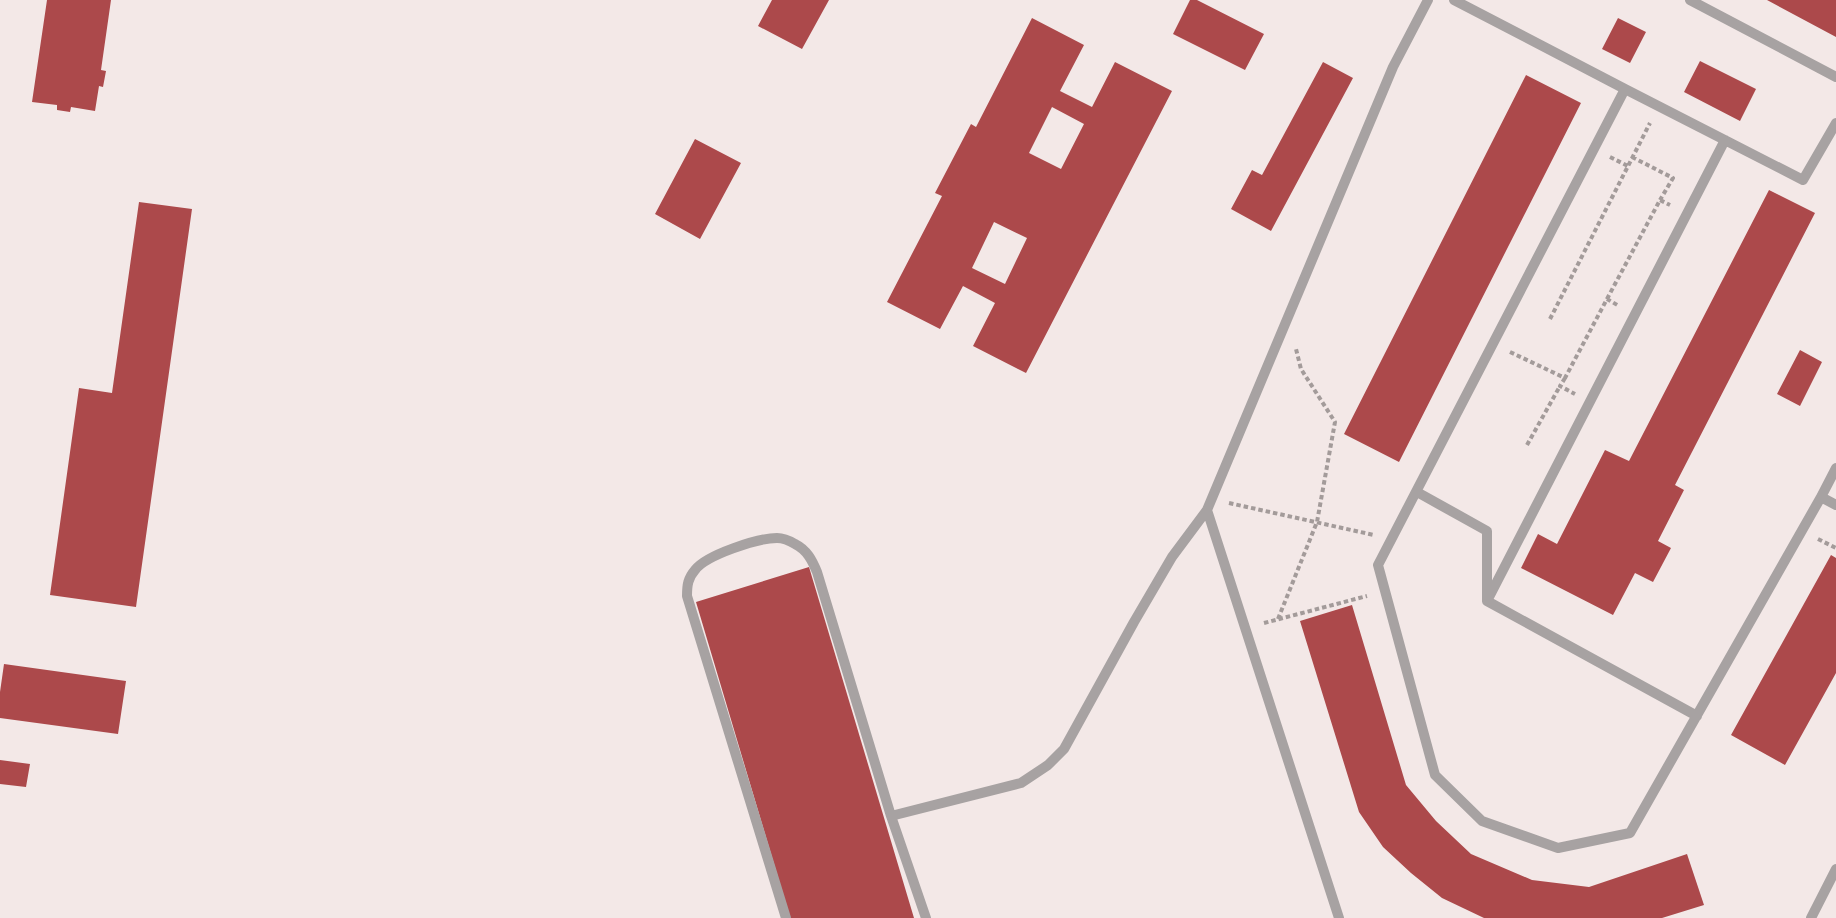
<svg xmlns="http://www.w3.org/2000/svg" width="1836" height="918" viewBox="0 0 1836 918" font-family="'Alegreya Sans',sans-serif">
  <rect width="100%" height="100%" fill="#f3e8e7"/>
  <path fill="#ac494b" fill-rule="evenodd" d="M 47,0 L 111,0 L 101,70 L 106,71 L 103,87 L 99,86 L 95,111 L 71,107 L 70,112 L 57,110 L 57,105 L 32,102 Z
    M 772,0 L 829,0 L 802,49 L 758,26 Z
    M 1190,0 L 1197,0 L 1264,34 L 1245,70 L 1173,34 Z
    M 1767,0 L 1836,0 L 1836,37 Z
    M 1032,18 L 1084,45 L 1060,91 L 1092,107 L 1115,62 L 1172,91 L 1026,373 L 973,346 L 995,303 L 963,286 L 940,329 L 887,302 L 942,196 L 935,193 L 971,124 L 976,127 ZM 1052,107 L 1084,124 L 1061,169 L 1029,153 ZM 994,222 L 1027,238 L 1005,284 L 972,268 Z
    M 1618,18 L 1646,32 L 1630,63 L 1602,49 Z
    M 1700,61 L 1756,89 L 1740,121 L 1684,92 Z
    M 1323,62 L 1353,78 L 1271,231 L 1231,209 L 1252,170 L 1262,175 Z
    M 1526,75 L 1581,103 L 1399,462 L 1344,434 Z
    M 695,139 L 741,163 L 700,239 L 655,214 Z
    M 1769,190 L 1815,213 L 1675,485 L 1684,490 L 1658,541 L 1671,548 L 1653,582 L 1635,573 L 1613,615 L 1521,568 L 1538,534 L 1557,544 L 1605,450 L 1629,461 Z
    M 139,202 L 192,209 L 136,607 L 50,595 L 79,388 L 112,393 Z
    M 1800,350 L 1822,362 L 1800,406 L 1777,394 Z
    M 1831,555 L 1836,558 L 1836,673 L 1785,765 L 1731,735 Z
    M 809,567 L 914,918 L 790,918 L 696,602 Z
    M 1352,605 L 1406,785 L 1436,821 L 1471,854 L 1532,880 L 1589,887 L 1687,854 L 1704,905 L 1662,918 L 1484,918 L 1442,898 L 1411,873 L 1383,847 L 1359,812 L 1300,621 Z
    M 4,664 L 126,681 L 118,734 L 0,718 L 0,692 Z
    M 0,760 L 30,764 L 26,787 L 0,784 Z"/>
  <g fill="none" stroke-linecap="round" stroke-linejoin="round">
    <path stroke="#a39b9a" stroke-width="4" stroke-dasharray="4.5 3" stroke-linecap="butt" d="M 1610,157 L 1628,166
      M 1632,157 L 1673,178 L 1660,200
      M 1607,299 L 1660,200 L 1670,205
      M 1550,319 L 1650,123
      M 1510,352 L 1565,378 L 1607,299 L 1619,306
      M 1565,378 L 1560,386 L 1575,394
      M 1527,445 L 1560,386
      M 1229,503 L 1374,535
      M 1818,539 L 1836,548
      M 1278,619 L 1317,522 L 1335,422 L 1301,369 L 1296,349
      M 1264,623 L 1367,596"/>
    <path stroke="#a7a2a2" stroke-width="10" d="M 1454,0 L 1625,89 L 1378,565 L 1435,775 L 1482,821 L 1558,848 L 1630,833 L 1821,497
      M 1690,0 L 1836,77
      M 1625,89 L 1803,180 L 1836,123
      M 1836,468 L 1821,497 L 1836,505
      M 1417,492 L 1487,531 L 1487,601 L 1697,716
      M 1487,601 L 1725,140
      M 891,816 L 1021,783 L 1048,765 L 1064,749 L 1134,622 L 1172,557 L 1207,510
      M 786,918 L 687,596 C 687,585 688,578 695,570 C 706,555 758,538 777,538 C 782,538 790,541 795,544 C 807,550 812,560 817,572 L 891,816 L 926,918
      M 1339,918 L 1207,510 L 1393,67 L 1428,0
      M 1811,918 L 1836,869"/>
  </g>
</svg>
